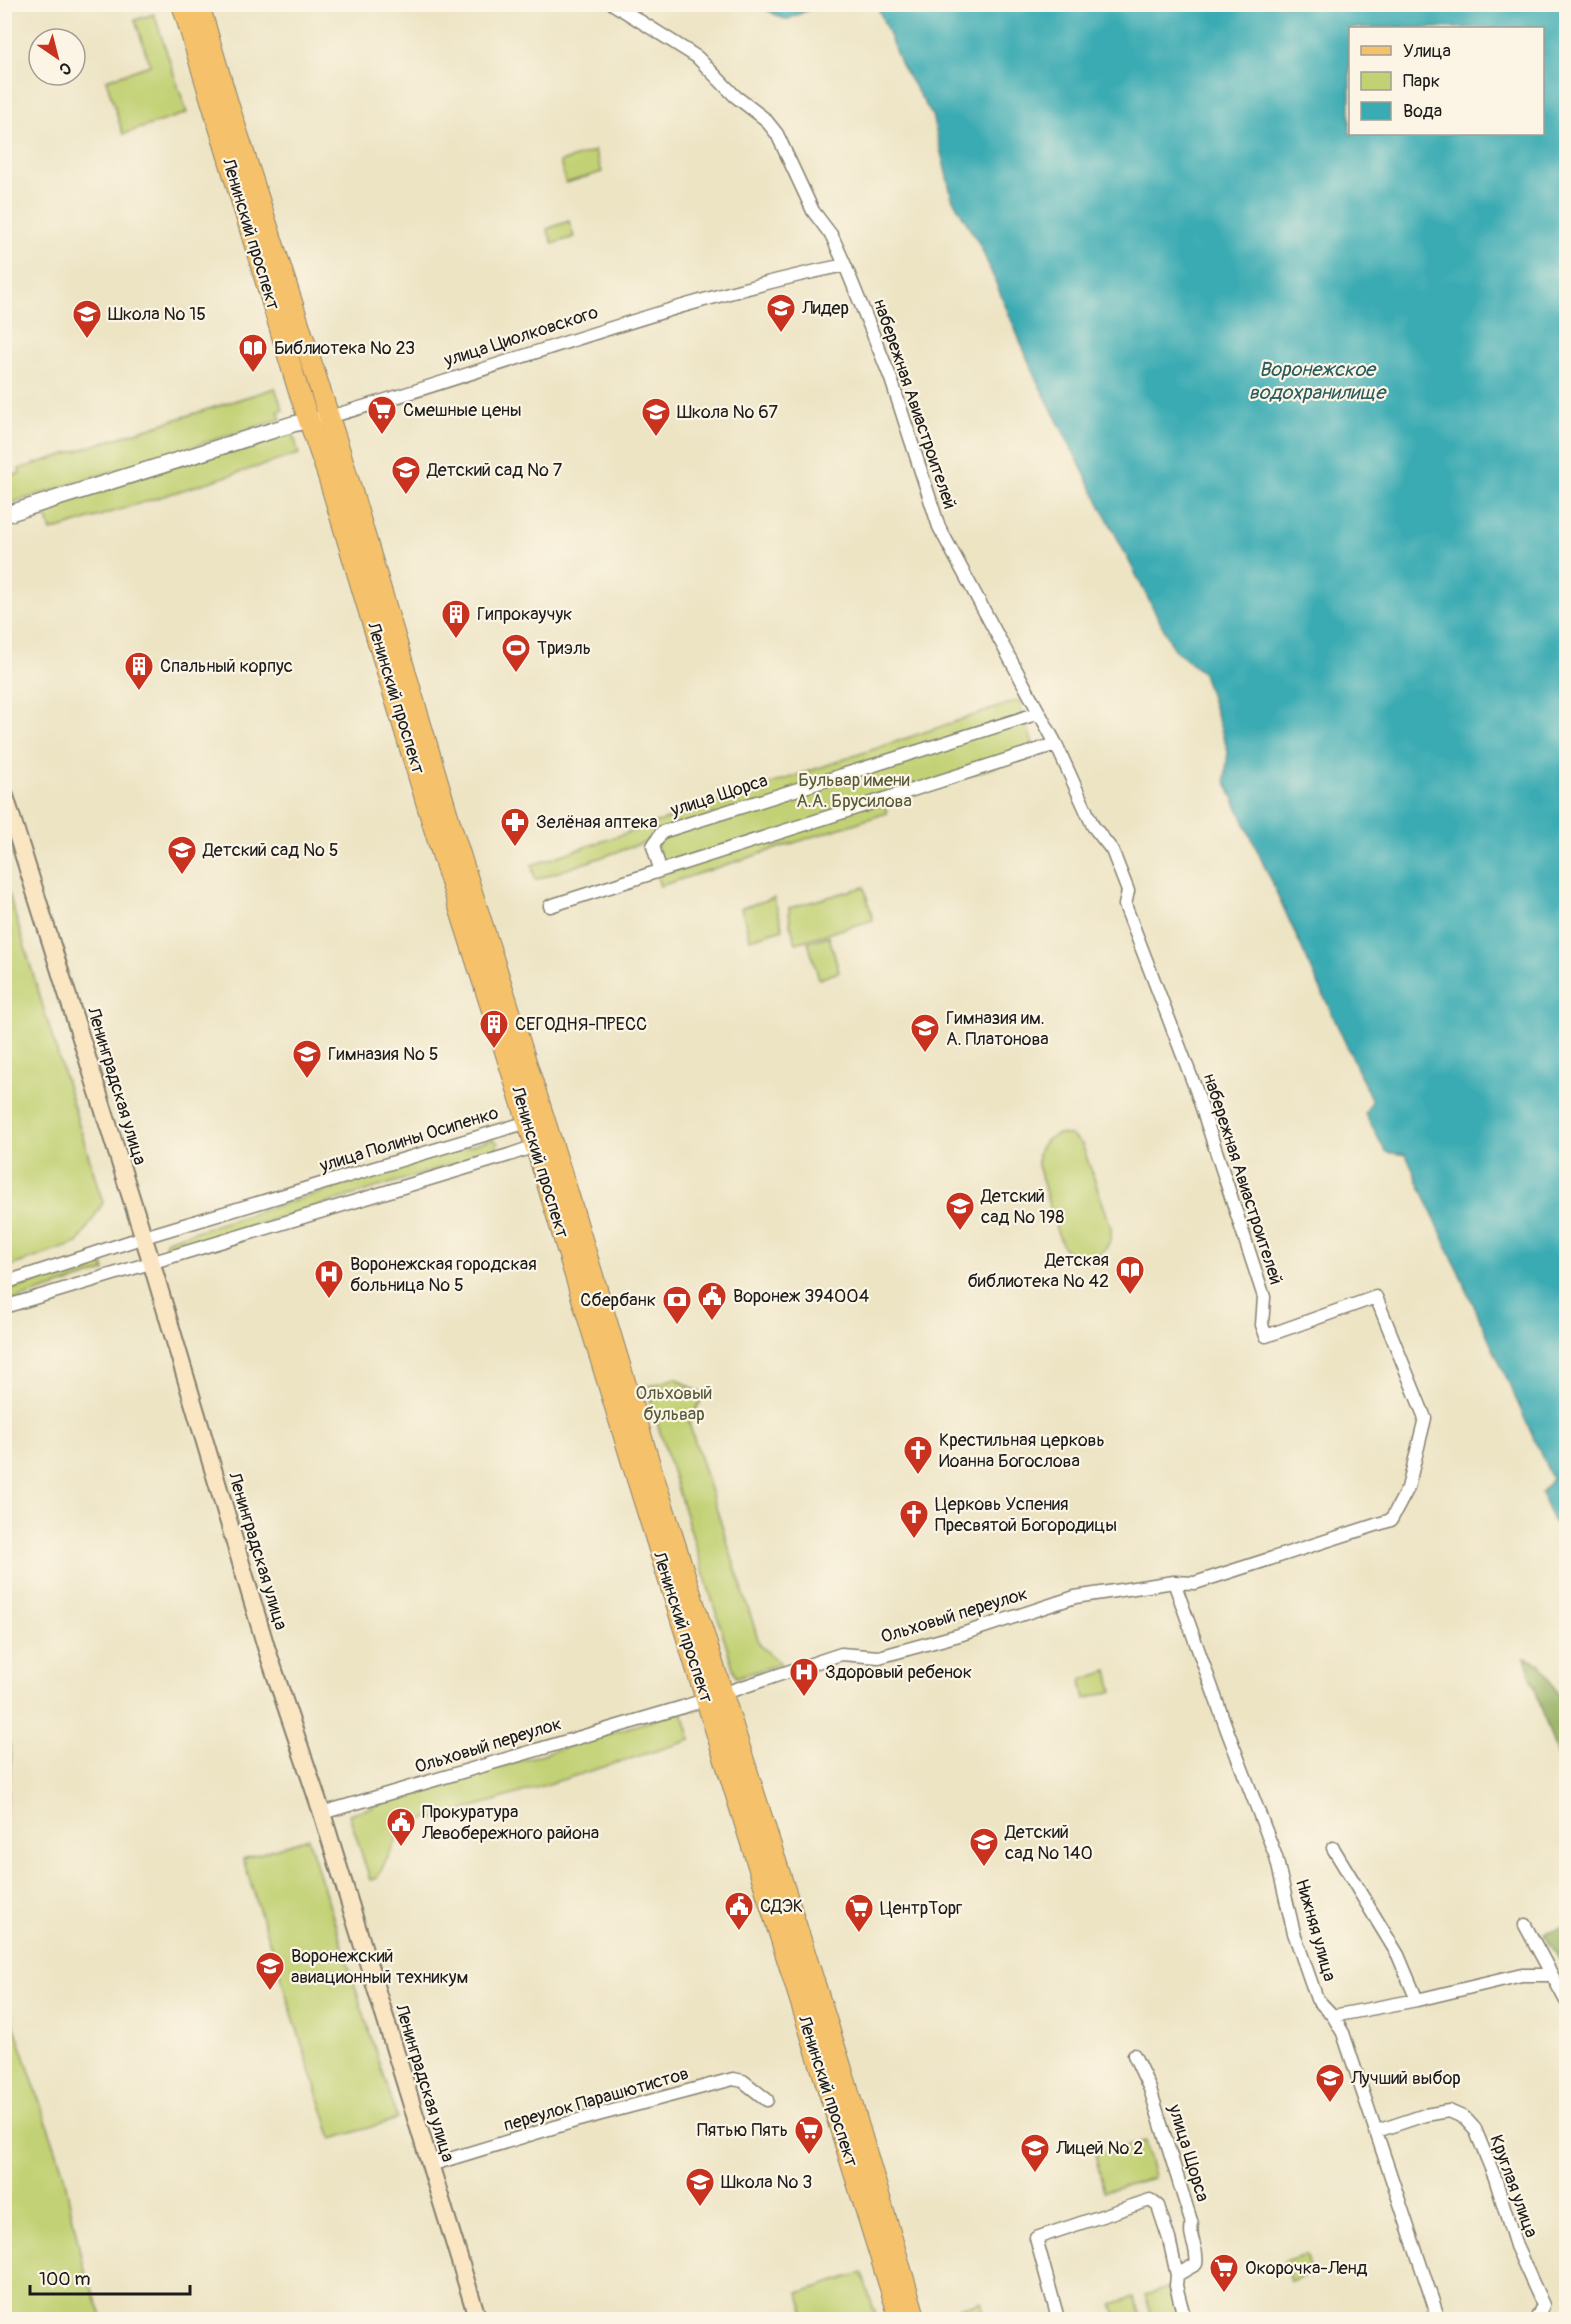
<svg xmlns="http://www.w3.org/2000/svg" width="1571" height="2324" viewBox="0 0 1571 2324" font-family="Pangolin,sans-serif">
  <rect width="100%" height="100%" fill="#fcf5e5"/>
  <filter id="ink" filterUnits="userSpaceOnUse"><feTurbulence type="fractalNoise" baseFrequency=".0167" numOctaves="2"/><feDisplacementMap in="SourceGraphic" scale="12" xChannelSelector="R" yChannelSelector="G"/><feConvolveMatrix kernelMatrix="1 2 1 2 8 2 1 2 1" color-interpolation-filters="sRGB"/></filter>
  <filter id="wash" filterUnits="userSpaceOnUse"><feTurbulence type="fractalNoise" baseFrequency=".008" numOctaves="4" result="noise"/><feDisplacementMap in="SourceGraphic" scale="24" xChannelSelector="R" yChannelSelector="G"/><feGaussianBlur stdDeviation="1.35" result="paint"/><feColorMatrix in="noise" values="0 0 0 0 0 0 0 0 0 0 0 0 0 0 0 0 0 1.4 0 .05"/><feComposite in="paint" operator="in"/></filter>
  <g filter="url(#wash)">
    <rect width="100%" height="100%" fill="#ede4c4"/>
    <path fill="#c2d174" stroke="#6f7648" stroke-width="1.5" d="M 154,14 L 187,113 L 123,134 L 106,80 L 150,65 L 135,20 Z
      M 595,151 L 602,172 L 566,183 L 560,162 Z
      M 569,221 L 574,237 L 553,244 L 547,229 Z
      M 275,388 L 283,410 L 278,412 L 281,419 L 5,505 L 5,478 L 20,473 L 19,469 Z
      M 292,430 L 299,454 L 51,531 L 44,507 Z
      M 1019,700 L 1036,754 L 884,802 L 887,813 L 660,886 L 646,842 L 535,880 L 532,865 Z
      M 5,882 L 103,1203 L 78,1243 L 5,1268 Z
      M 864,887 L 873,920 L 796,943 L 790,924 L 789,908 Z
      M 774,898 L 783,929 L 750,939 L 741,908 Z
      M 829,936 L 839,972 L 819,979 L 808,942 Z
      M 1058,1134 L 1070,1135 L 1082,1144 L 1111,1227 C 1115,1257 1076,1273 1063,1246 C 1052,1224 1046,1190 1038,1165 C 1036,1150 1043,1139 1058,1134 Z
      M 492,1139 L 498,1143 L 496,1151 L 171,1251 L 167,1249 L 165,1244 L 167,1240 Z
      M 102,1261 L 105,1271 L 5,1303 L 5,1291 Z
      M 676,1378 L 704,1395 L 689,1423 L 760,1645 L 781,1664 L 736,1677 L 646,1387 Z
      M 1108,1671 L 1113,1691 L 1085,1699 L 1081,1680 Z
      M 4,1709 L 11,1757 L 5,1818 L 4,1818 Z
      M 682,1711 L 691,1740 L 432,1820 L 431,1817 L 404,1826 L 377,1878 L 370,1880 L 349,1814 Z
      M 308,1838 L 397,2119 L 332,2139 L 243,1859 Z
      M 5,1998 L 63,2171 L 82,2262 L 103,2319 L 5,2319 Z
      M 1145,2141 L 1154,2178 L 1104,2191 L 1095,2154 Z
      M 1306,2254 L 1312,2273 L 1290,2281 L 1284,2261 Z
      M 862,2273 L 877,2319 L 807,2319 L 798,2293 Z
      M 1170,2287 L 1179,2316 L 1168,2319 L 1153,2319 L 1145,2295 Z
      M 1134,2297 L 1141,2316 L 1131,2319 L 1117,2319 L 1112,2304 Z
      M 981,2302 L 986,2319 L 955,2319 L 952,2310 Z"/>
    <path fill="#99b366" stroke="#5a6841" stroke-width="1.5" d="M 1525,1658 L 1541,1664 L 1566,1708 L 1566,1783 Z
      M 1566,1926 L 1566,1971 L 1544,1933 Z"/>
    <path fill="#3aabb3" stroke="#2b6468" stroke-width="1.5" fill-rule="evenodd" d="M 757,5 L 819,5 L 786,20 Z
      M 877,5 L 1566,5 L 1566,1551 L 1541,1493 L 1552,1479 L 1406,1155 L 1386,1152 L 1365,1114 L 1372,1101 L 1225,780 L 1228,751 L 1203,673 L 1174,649 L 1036,379 L 980,245 L 952,198 L 932,115 L 901,65 ZM 1350,28 L 1542,28 L 1542,134 L 1350,134 Z"/>
  </g>
  <g filter="url(#ink)">
    <g fill="none" stroke-linecap="round" stroke-linejoin="round">
      <g stroke="#848070" stroke-width="15">
        <path id="minor" d="M 329,417 C 501,368 669,301 845,265
          M 660,869 L 653,846 L 662,832 L 1039,713
          M 550,906 L 1056,744
          M 4,1283 L 144,1237 L 528,1122 L 534,1124
          M 4,1307 L 509,1155 L 535,1146 L 538,1143
          M 1174,1582 L 1227,1730 L 1276,1857 L 1294,1933 L 1317,1999 L 1333,2016 L 1343,2033 L 1439,2320
          M 322,1813 L 683,1707 L 841,1654 L 879,1657 L 959,1635 L 1075,1597 L 1174,1582 L 1195,1583 L 1391,1520 L 1408,1488 L 1425,1418 L 1376,1297 L 1266,1336 L 1262,1325 L 1264,1297 L 1195,1087 L 1125,905 L 1128,891 L 1112,850 L 1093,826 L 1056,744 L 939,527 L 891,379 L 845,265 L 832,236 L 813,211 L 777,134 L 765,119 L 735,96 L 697,57 L 613,4
          M 1333,1848 L 1398,1955 L 1417,2000
          M 1525,1925 L 1566,2001
          M 1333,2016 L 1417,2000 L 1522,1975 L 1552,1975
          M 1134,2055 L 1150,2089 L 1192,2224 C 1188,2241 1199,2247 1196,2264 L 1177,2275
          M 1377,2131 L 1425,2115 L 1449,2111 L 1465,2118 L 1475,2129 L 1495,2178 L 1516,2246 L 1543,2305 L 1536,2320
          M 430,2165 L 575,2121 L 733,2079 L 743,2081 L 767,2100
          M 1057,2315 L 1036,2238 L 1150,2200 L 1158,2206 L 1169,2239 L 1177,2275 L 1176,2286 L 1185,2320"/>
      </g>
      <g stroke="#848070" stroke-width="18">
        <path id="tertiary" d="M 4,515 L 293,424 L 320,419"/>
      </g>
      <g stroke="#848070" stroke-width="20">
        <path id="secondary" d="M 4,793 L 151,1261 L 266,1647 L 322,1813 L 478,2320"/>
      </g>
      <g stroke="#848070" stroke-width="22">
        <path id="primary" d="M 182,4 L 298,389 L 328,476 L 436,835 L 541,1164 L 636,1476 L 900,2320
          M 199,4 L 228,103 L 340,451 L 452,829 L 568,1193 L 652,1471 L 841,2066 L 916,2320"/>
      </g>
      <use href="#minor" stroke="#fff" stroke-width="12"/>
      <use href="#tertiary" stroke="#fff" stroke-width="15"/>
      <use href="#secondary" stroke="#fbe6c4" stroke-width="16"/>
      <use href="#primary" stroke="#f5c16b" stroke-width="20"/>
    </g>
  </g>
  <defs>
    <g id="school-pin" transform="scale(1.5)"><path d="M0 17L-7.5 6A9.5 9.5 0 1 1 7.5 6Z" fill="#c8321e" stroke="#fcf5e5"/><path d="M0-5L7-2L0 1L-7-2ZM-4 1L0 2.5L4 1V4Q0 6-4 4Z" fill="#fff"/></g>
    <g id="library-pin" transform="scale(1.5)"><path d="M0 17L-7.5 6A9.5 9.5 0 1 1 7.5 6Z" fill="#c8321e" stroke="#fcf5e5"/><path d="M-6-4Q-3-5.5-.7-3.5V5Q-3 3-6 4ZM6-4Q3-5.5 .7-3.5V5Q3 3 6 4Z" fill="#fff"/></g>
    <g id="supermarket-pin" transform="scale(1.5)"><path d="M0 17L-7.5 6A9.5 9.5 0 1 1 7.5 6Z" fill="#c8321e" stroke="#fcf5e5"/><path d="M-6-5.5h2.5l.6 2H6L4.5 2H-2.5L-4.4-4H-6ZM-1.5 3.2a1.3 1.3 0 1 0 .1 0ZM3 3.2a1.3 1.3 0 1 0 .1 0Z" fill="#fff"/></g>
    <g id="building-pin" transform="scale(1.5)"><path d="M0 17L-7.5 6A9.5 9.5 0 1 1 7.5 6Z" fill="#c8321e" stroke="#fcf5e5"/><path d="M-4-6H4V6H1V3H-1V6H-4ZM-2.5-4.3h1.7v1.8h-1.7ZM.8-4.3h1.7v1.8H.8ZM-2.5-1h1.7V.8h-1.7ZM.8-1h1.7V.8H.8Z" fill="#fff"/></g>
    <g id="stadium-pin" transform="scale(1.5)"><path d="M0 17L-7.5 6A9.5 9.5 0 1 1 7.5 6Z" fill="#c8321e" stroke="#fcf5e5"/><path d="M0-5a6.5 5 0 1 0 0 10a6.5 5 0 1 0 0-10ZM-3.5-1.8h7v3.6h-7Z" fill="#fff"/></g>
    <g id="pharmacy-pin" transform="scale(1.5)"><path d="M0 17L-7.5 6A9.5 9.5 0 1 1 7.5 6Z" fill="#c8321e" stroke="#fcf5e5"/><path d="M-2-6h4v4h4v4h-4v4h-4v-4h-4v-4h4Z" fill="#fff"/></g>
    <g id="hospital-pin" transform="scale(1.5)"><path d="M0 17L-7.5 6A9.5 9.5 0 1 1 7.5 6Z" fill="#c8321e" stroke="#fcf5e5"/><path d="M-5-5h3v3.5h4V-5h3V5h-3V1.5h-4V5h-3Z" fill="#fff"/></g>
    <g id="civic-pin" transform="scale(1.5)"><path d="M0 17L-7.5 6A9.5 9.5 0 1 1 7.5 6Z" fill="#c8321e" stroke="#fcf5e5"/><path d="M-.6-6.5H3V-4.5H.6V-3L4-1V1h2V6H-6V1h2V-1L-.6-3ZM-1.2 2.5V6h2.4V2.5Z" fill="#fff"/></g>
    <g id="bank-pin" transform="scale(1.5)"><path d="M0 17L-7.5 6A9.5 9.5 0 1 1 7.5 6Z" fill="#c8321e" stroke="#fcf5e5"/><path d="M-6-4H6V4H-6ZM0-2.3a2.3 2.3 0 1 0 0 4.6a2.3 2.3 0 1 0 0-4.6Z" fill="#fff"/></g>
    <g id="church-pin" transform="scale(1.5)"><path d="M0 17L-7.5 6A9.5 9.5 0 1 1 7.5 6Z" fill="#c8321e" stroke="#fcf5e5"/><path d="M-1.2-6h2.4v3.5h3.3v2.4h-3.3V6h-2.4V-.1h-3.3v-2.4h3.3Z" fill="#fff"/></g>
    <g id="university-pin" transform="scale(1.5)"><path d="M0 17L-7.5 6A9.5 9.5 0 1 1 7.5 6Z" fill="#c8321e" stroke="#fcf5e5"/><path d="M0-5L7-2L0 1L-7-2ZM-4 1L0 2.5L4 1V4Q0 6-4 4Z" fill="#fff"/></g>
  </defs>
  <g fill-rule="evenodd">
    <use href="#school-pin" x="781" y="308"/>
    <use href="#school-pin" x="87" y="314"/>
    <use href="#library-pin" x="253" y="348"/>
    <use href="#supermarket-pin" x="382" y="410"/>
    <use href="#school-pin" x="656" y="412"/>
    <use href="#school-pin" x="406" y="470"/>
    <use href="#building-pin" x="456" y="614"/>
    <use href="#stadium-pin" x="516" y="648"/>
    <use href="#building-pin" x="139" y="666"/>
    <use href="#pharmacy-pin" x="515" y="822"/>
    <use href="#school-pin" x="182" y="850"/>
    <use href="#building-pin" x="494" y="1024"/>
    <use href="#school-pin" x="925" y="1028"/>
    <use href="#school-pin" x="307" y="1054"/>
    <use href="#school-pin" x="960" y="1206"/>
    <use href="#library-pin" x="1130" y="1270"/>
    <use href="#hospital-pin" x="329" y="1274"/>
    <use href="#civic-pin" x="712" y="1296"/>
    <use href="#bank-pin" x="677" y="1300"/>
    <use href="#church-pin" x="918" y="1450"/>
    <use href="#church-pin" x="914" y="1514"/>
    <use href="#hospital-pin" x="804" y="1672"/>
    <use href="#civic-pin" x="401" y="1822"/>
    <use href="#school-pin" x="984" y="1842"/>
    <use href="#civic-pin" x="739" y="1906"/>
    <use href="#supermarket-pin" x="859" y="1908"/>
    <use href="#university-pin" x="270" y="1966"/>
    <use href="#school-pin" x="1330" y="2078"/>
    <use href="#supermarket-pin" x="809" y="2130"/>
    <use href="#school-pin" x="1035" y="2148"/>
    <use href="#school-pin" x="700" y="2182"/>
    <use href="#supermarket-pin" x="1224" y="2268"/>
  </g>
  <g text-anchor="middle" stroke-width="4.5" stroke-linejoin="round" paint-order="stroke">
    <g font-size="18" fill="#1c1c1c" stroke="#fcf5e5">
      <text transform="translate(251 234) rotate(73)" y="6">Ленинский проспект</text>
      <text transform="translate(521 336) rotate(-18)" y="6">улица Циолковского</text>
      <text transform="translate(915 404) rotate(71)" y="6">набережная Авиастроителей</text>
      <text transform="translate(396 698) rotate(73)" y="6">Ленинский проспект</text>
      <text transform="translate(719 795) rotate(-18)" y="6">улица Щорса</text>
      <text transform="translate(117 1086) rotate(73)" y="6">Ленинградская улица</text>
      <text transform="translate(409 1139) rotate(-17)" y="6">улица Полины Осипенко</text>
      <text transform="translate(540 1162) rotate(73)" y="6">Ленинский проспект</text>
      <text transform="translate(1243 1179) rotate(72)" y="6">набережная Авиастроителей</text>
      <text transform="translate(258 1551) rotate(73)" y="6">Ленинградская улица</text>
      <text transform="translate(954 1615) rotate(-17)" y="6">Ольховый переулок</text>
      <text transform="translate(683 1627) rotate(72)" y="6">Ленинский проспект</text>
      <text transform="translate(488 1745) rotate(-17)" y="6">Ольховый переулок</text>
      <text transform="translate(1316 1930) rotate(74)" y="6">Нижняя улица</text>
      <text transform="translate(425 2083) rotate(73)" y="6">Ленинградская улица</text>
      <text transform="translate(828 2091) rotate(72)" y="6">Ленинский проспект</text>
      <text transform="translate(596 2099) rotate(-16)" y="6">переулок Парашютистов</text>
      <text transform="translate(1189 2153) rotate(73)" y="6">улица Щорса</text>
      <text transform="translate(1514 2186) rotate(70)" y="6">Круглая улица</text>
    </g>
    <g font-size="18" fill="#1c1c1c" stroke="#fcf5e5" text-anchor="start">
      <text x="802" y="314">Лидер</text>
      <text x="108" y="320">Школа № 15</text>
      <text x="274" y="354">Библиотека № 23</text>
      <text x="403" y="416">Смешные цены</text>
      <text x="677" y="418">Школа № 67</text>
      <text x="427" y="476">Детский сад № 7</text>
      <text x="477" y="620">Гипрокаучук</text>
      <text x="537" y="654">Триэль</text>
      <text x="160" y="672">Спальный корпус</text>
      <text x="536" y="828">Зелёная аптека</text>
      <text x="203" y="856">Детский сад № 5</text>
      <text x="946" y="1024">Гимназия им.<tspan x="946" dy="21">А. Платонова</tspan></text>
      <text x="515" y="1030">СЕГОДНЯ-ПРЕСС</text>
      <text x="328" y="1060">Гимназия № 5</text>
      <text x="981" y="1202">Детский<tspan x="981" dy="21">сад № 198</tspan></text>
      <text x="1109" y="1266" text-anchor="end">Детская<tspan x="1109" dy="21">библиотека № 42</tspan></text>
      <text x="350" y="1270">Воронежская городская<tspan x="350" dy="21">больница № 5</tspan></text>
      <text x="733" y="1302">Воронеж 394004</text>
      <text x="656" y="1306" text-anchor="end">Сбербанк</text>
      <text x="939" y="1446">Крестильная церковь<tspan x="939" dy="21">Иоанна Богослова</tspan></text>
      <text x="935" y="1510">Церковь Успения<tspan x="935" dy="21">Пресвятой Богородицы</tspan></text>
      <text x="825" y="1678">Здоровый ребенок</text>
      <text x="422" y="1818">Прокуратура<tspan x="422" dy="21">Левобережного района</tspan></text>
      <text x="1005" y="1838">Детский<tspan x="1005" dy="21">сад № 140</tspan></text>
      <text x="760" y="1912">СДЭК</text>
      <text x="880" y="1914">ЦентрТорг</text>
      <text x="291" y="1962">Воронежский<tspan x="291" dy="21">авиационный техникум</tspan></text>
      <text x="1351" y="2084">Лучший выбор</text>
      <text x="788" y="2136" text-anchor="end">Пятью Пять</text>
      <text x="1056" y="2154">Лицей № 2</text>
      <text x="721" y="2188">Школа № 3</text>
      <text x="1245" y="2274">Окорочка-Ленд</text>
    </g>
    <g font-size="18" fill="#565b3b" stroke="#fcf5e5">
      <text x="854" y="786">Бульвар имени<tspan x="854" dy="21">А.А. Брусилова</tspan></text>
      <text x="674" y="1399">Ольховый<tspan x="674" dy="21">бульвар</tspan></text>
    </g>
    <g font-size="20" font-style="italic" fill="#2a5c60" stroke="#fcf5e5">
      <text x="1317" y="376">Воронежское<tspan x="1317" dy="23">водохранилище</tspan></text>
    </g>
  </g>
  <rect width="1571" height="2324" fill="none" stroke="#fcf5e5" stroke-width="24"/>
  <rect x="1349" y="27" width="195" height="108" fill="#fcf5e5" stroke="#a29e95" stroke-width="1.5"/>
  <rect x="1361" y="46" width="30" height="9" fill="#f5c16b" stroke="#a29e95" stroke-width="1.5"/>
  <text x="1403" y="57" font-size="18" fill="#1c1c1c">Улица</text>
  <rect x="1361" y="72" width="30" height="18" fill="#c2d174" stroke="#a29e95" stroke-width="1.5"/>
  <text x="1403" y="87" font-size="18" fill="#1c1c1c">Парк</text>
  <rect x="1361" y="102" width="30" height="18" fill="#3aabb3" stroke="#a29e95" stroke-width="1.5"/>
  <text x="1403" y="117" font-size="18" fill="#1c1c1c">Вода</text>
  <g transform="translate(57 57) rotate(145)"><circle r="28" fill="#fcf5e5" stroke="#a29e95" stroke-width="1.5"/>
  <path d="M0-4.5L10 22L0 15L-10 22Z" fill="#c8321e"/>
  <text y="-9" font-size="16" font-weight="bold" text-anchor="middle" fill="#1c1c1c">С</text>
  </g>
  <path d="M30 2285v9h160v-9" fill="none" stroke="#1c1c1c" stroke-width="3"/>
  <text x="39" y="2285" font-size="18" fill="#1c1c1c" stroke="#fcf5e5" stroke-width="4.5" paint-order="stroke">100 m</text>
</svg>
